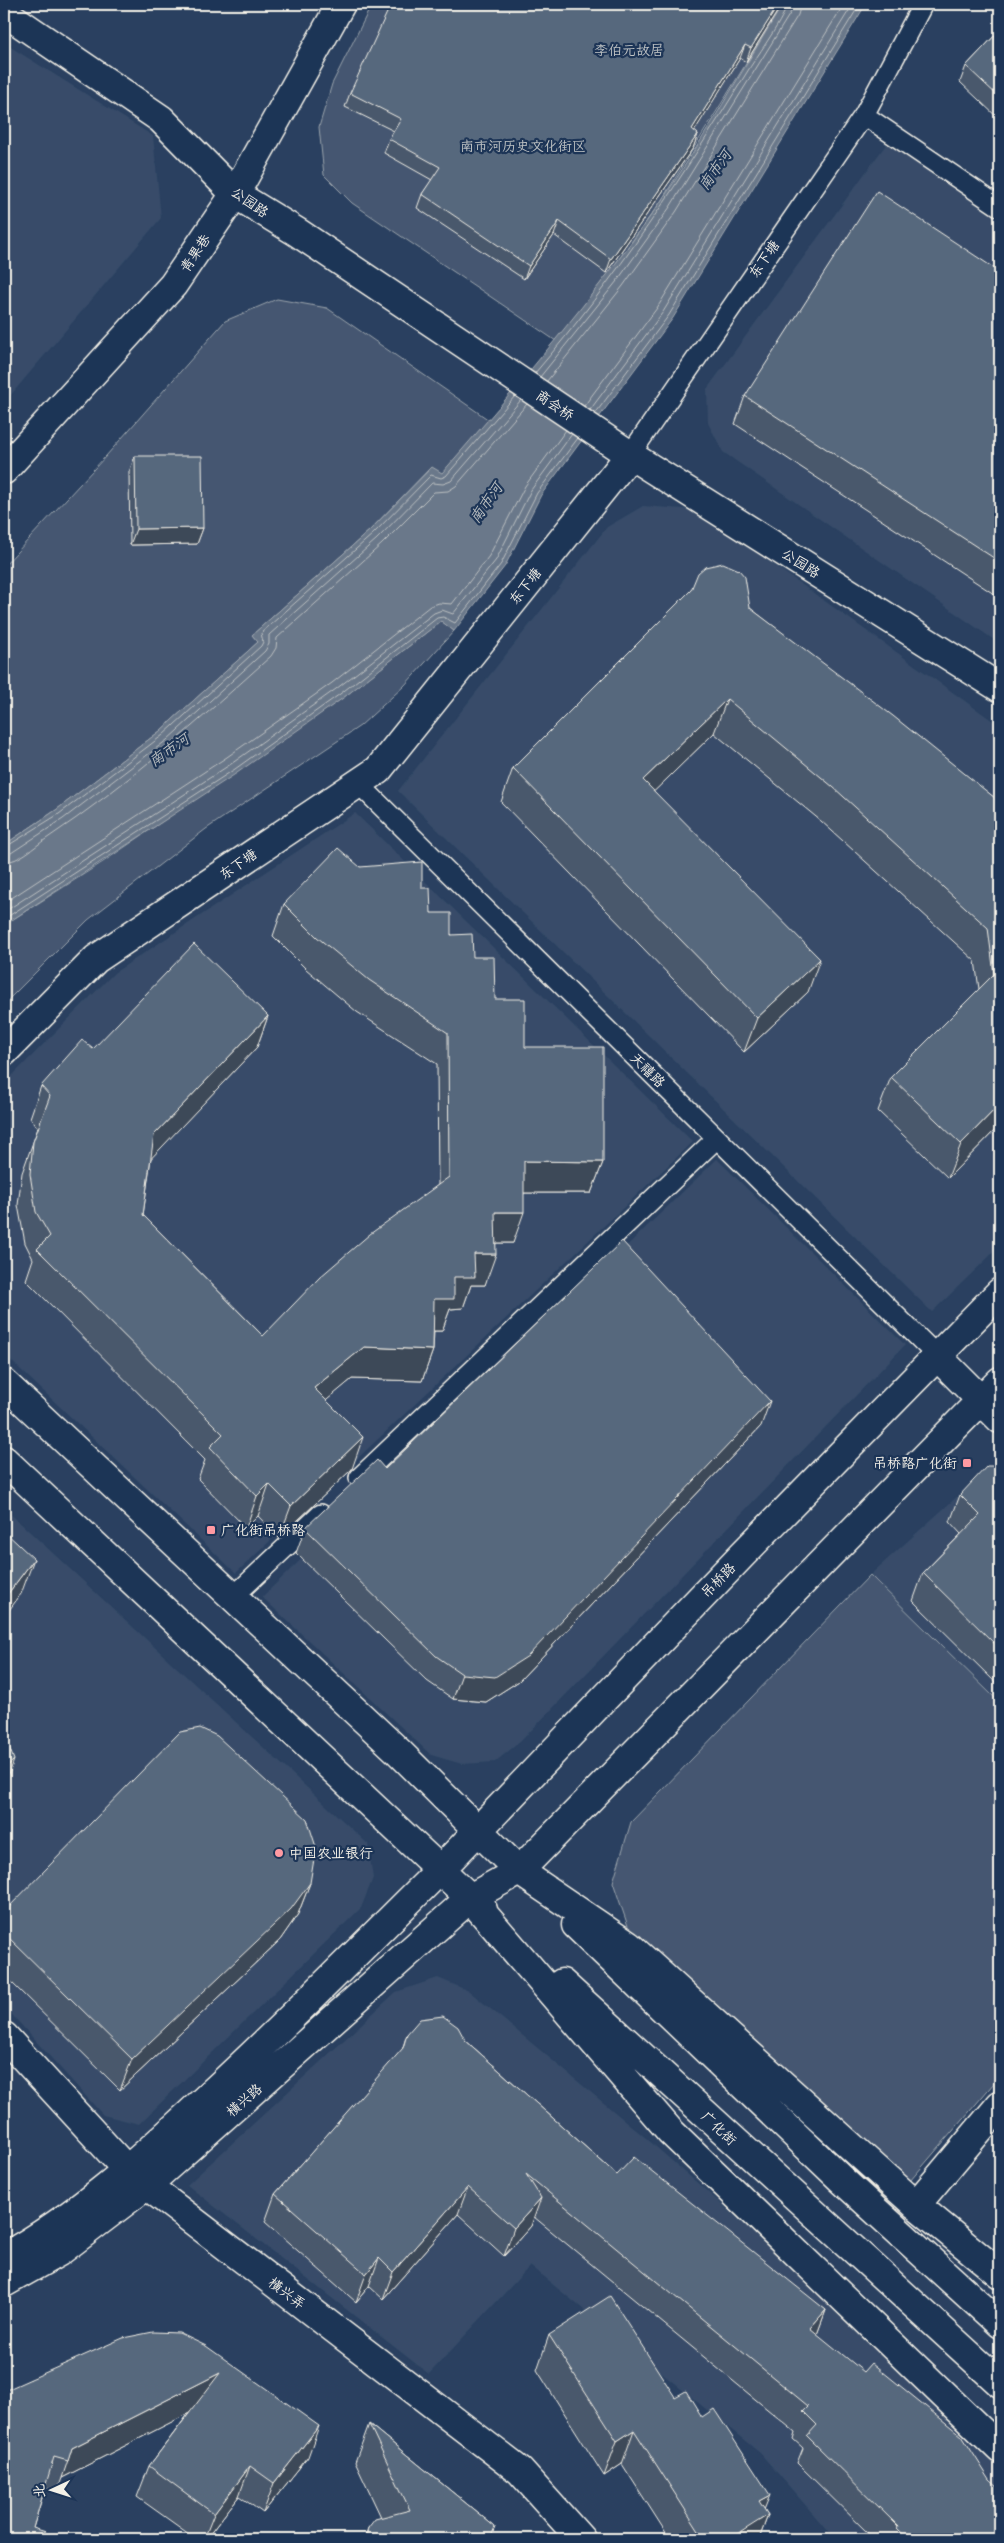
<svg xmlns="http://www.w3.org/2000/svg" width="1004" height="2543" viewBox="0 0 1004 2543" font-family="Mali,'LXGW WenKai TC',sans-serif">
  <rect width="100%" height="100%" fill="#2a4060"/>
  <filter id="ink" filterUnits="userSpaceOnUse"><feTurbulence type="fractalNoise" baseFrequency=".02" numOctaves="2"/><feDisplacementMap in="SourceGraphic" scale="10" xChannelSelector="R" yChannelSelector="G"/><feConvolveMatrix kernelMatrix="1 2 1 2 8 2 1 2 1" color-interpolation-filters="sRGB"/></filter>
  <g filter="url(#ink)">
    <path fill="#374c69" d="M 4,43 L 153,136 L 161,218 L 4,403 Z
      M 893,135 L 1000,207 L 1000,644 L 723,452 L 708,423 L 707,389 Z
      M 643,506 L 697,510 L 1000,726 L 1000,1246 L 932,1312 L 398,791 L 607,527 Z
      M 355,813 L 693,1142 L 236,1573 L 4,1354 L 4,1084 L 114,973 Z
      M 717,1159 L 905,1345 L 521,1741 L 495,1762 L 462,1764 L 431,1755 L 262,1597 Z
      M 970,1485 L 1000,1486 L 1000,1703 L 870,1575 Z
      M 4,1508 L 368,1844 L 373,1878 L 361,1908 L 139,2124 L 103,2115 L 4,2006 Z
      M 438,1978 L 469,1991 L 647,2139 L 868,2332 L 1000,2455 L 1000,2539 L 835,2539 L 760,2453 L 530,2266 L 429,2374 L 187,2185 L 396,1992 Z"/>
    <path fill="#445771" stroke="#9ca4ac" d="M 372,4 L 783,4 L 661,201 L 608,274 L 556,341 L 352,203 L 324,175 L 319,127 L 332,84 Z
      M 277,299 L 327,308 L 489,420 L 442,474 L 431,467 L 369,531 L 252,635 L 258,642 L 160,731 L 56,810 L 4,845 L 4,566 L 106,456 L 225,321 Z
      M 441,621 L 454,631 L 404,686 L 360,726 L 206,829 L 88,920 L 4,1004 L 4,925 L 103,862 L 343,698 Z
      M 870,1575 L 1000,1703 L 1000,2076 L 898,2195 L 630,1932 L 613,1882 L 631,1822 Z"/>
    <path fill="#6a788a" stroke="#a1a8b0" d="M 783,4 L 866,4 L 673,318 L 541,495 L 505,566 L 454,631 L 441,621 L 343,698 L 237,773 L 4,925 L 4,845 L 56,810 L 160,731 L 258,642 L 252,635 L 369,531 L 432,467 L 442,473 C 518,386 593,298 660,203 C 704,139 742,70 783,4 Z"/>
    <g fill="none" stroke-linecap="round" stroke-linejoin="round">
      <path stroke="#bdc1c2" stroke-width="1" d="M 535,373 C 617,278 683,176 749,69 C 757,56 786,16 787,4
        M 540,377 L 617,281 L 670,207 L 791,12 L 793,4
        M 547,381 L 623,286 L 676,212 L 798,15 L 801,4
        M 584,406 L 657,308 L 844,4
        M 590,410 L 663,312 L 853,4
        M 595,414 L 669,315 L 860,4
        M 4,848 L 59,814 L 163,735 L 261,646 L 263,642 L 261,633 L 373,534 L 431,475 L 441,478 L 446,476 L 515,396
        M 4,855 L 11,853 L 63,819 L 167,740 L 265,651 L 269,644 L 269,635 L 377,539 L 432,483 L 443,484 L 451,481 L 521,400
        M 4,862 C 19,862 34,847 46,839 C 127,785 199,721 271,656 L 276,648 L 277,638 L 382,544 L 434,492 L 448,491 L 456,486 L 527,404
        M 4,903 L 227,757 L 332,683 L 430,606 L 439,603 L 452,604 L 489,556 L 525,486 L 566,430
        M 4,912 L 231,764 L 336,689 L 434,613 L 442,610 L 453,614 L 496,560 L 531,490 L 572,434
        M 4,919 L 235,769 L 340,694 L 437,618 L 443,617 L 455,623 L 501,564 L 537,493 L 578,438"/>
      <g stroke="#f4f1e8" stroke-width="22">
        <path id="service" d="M 864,115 L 1000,207
          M 630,455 L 864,115 L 923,4
          M 359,784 L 937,1356
          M 359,1478 L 717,1138
          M 233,1597 L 321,1514"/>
      </g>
      <g stroke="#f4f1e8" stroke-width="31">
        <path id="minor" d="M 4,470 L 173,285 L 235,194 L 341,4
          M 4,1052 L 96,959 L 378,770 L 630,455
          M 937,1356 L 1000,1419
          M 4,2036 L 128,2171 L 520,2471 L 581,2539
          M 916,2205 L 1000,2105"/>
      </g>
      <g stroke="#f4f1e8" stroke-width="31">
        <path id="tertiary" d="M 4,12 L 161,119 L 235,194 L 297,232 L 630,455 L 1000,688
          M 4,2257 C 78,2216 141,2159 203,2101 C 284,2027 361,1948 439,1871
          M 4,2283 L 59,2252 L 147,2185 L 470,1898"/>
      </g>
      <g stroke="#f4f1e8" stroke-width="31">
        <path id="secondary" d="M 1000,1381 L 519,1871 L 470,1898 L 670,2131 L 1000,2449
          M 4,1383 L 398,1751 L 519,1871 L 628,1945 L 916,2205 L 1000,2274
          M 4,1460 L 483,1910
          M 439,1871 L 742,1555 L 1000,1292
          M 576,1925 L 841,2179 L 1000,2324
          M 562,1983 L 1000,2383"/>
      </g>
      <use href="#service" stroke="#1d3557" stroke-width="19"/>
      <use href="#minor" stroke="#1d3557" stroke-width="28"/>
      <use href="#tertiary" stroke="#1d3557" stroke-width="28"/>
      <use href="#secondary" stroke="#1d3557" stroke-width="28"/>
    </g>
    <path fill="#4a596c" stroke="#f4f1e8" d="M 782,4 L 746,62 L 740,58 L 694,131 L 698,134 L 693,148 L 606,273 L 554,235 L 524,279 L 417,208 L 422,194 L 432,180 L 384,153 L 389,139 L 394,131 L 345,107 L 350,93 Z
      M 1000,30 L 1000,120 L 960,82 L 966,66 Z
      M 1000,272 L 1000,598 L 735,424 L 745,396 Z
      M 135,456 L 203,528 L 197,544 L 130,545 L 129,472 Z
      M 750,608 L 1000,802 L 1000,1125 L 948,1178 L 878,1111 L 891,1077 L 979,989 L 975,961 L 821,821 L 714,733 L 654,791 L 808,992 L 744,1052 L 501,802 L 513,768 Z
      M 360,867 L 422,888 L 431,913 L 473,957 L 495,999 L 525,1047 L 603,1162 L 591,1193 L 524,1193 L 513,1243 L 496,1243 L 485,1285 L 471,1285 L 463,1308 L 450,1309 L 442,1331 L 434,1331 L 433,1350 L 422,1381 L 352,1379 L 326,1400 L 352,1469 L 279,1538 L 258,1516 L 246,1528 L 198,1479 L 205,1460 L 26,1280 L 33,1259 L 25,1243 L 18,1205 L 22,1173 L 38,1128 L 30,1118 L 41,1086 L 93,1049 L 268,1016 L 257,1047 L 151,1158 L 143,1215 L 263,1336 L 438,1185 L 437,1064 L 357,1012 L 306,969 L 273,936 L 284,904 Z
      M 761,1426 L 519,1681 L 486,1702 L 453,1699 L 427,1681 L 296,1553 L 305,1528 L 385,1469 Z
      M 1000,1466 L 1000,1687 L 913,1601 L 923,1573 L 961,1534 L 950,1522 L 960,1495 Z
      M 310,1883 L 298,1914 L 280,1940 L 120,2090 L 4,1975 L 4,1912 Z
      M 407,2034 L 465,2040 L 617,2175 L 826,2310 L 817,2334 L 1000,2539 L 874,2539 L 797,2463 L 803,2448 L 793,2439 L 795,2432 L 534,2217 L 531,2226 L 504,2256 L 458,2214 L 383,2299 L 369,2286 L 356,2302 L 265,2222 L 275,2194 L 402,2050 Z
      M 549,2335 L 675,2397 L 702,2417 L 768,2515 L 759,2539 L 670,2539 L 622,2464 L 604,2476 L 537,2370 Z
      M 123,2338 L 308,2457 L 263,2513 L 239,2496 L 206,2539 L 196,2539 L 137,2497 L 149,2466 L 189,2413 L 62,2478 L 57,2492 L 45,2488 L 33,2528 L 4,2539 Z
      M 369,2424 L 495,2527 L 490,2539 L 364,2539 L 368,2528 L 381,2517 L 355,2462 Z"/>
    <path fill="#3c4858" stroke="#f4f1e8" d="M 779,4 L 782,4 L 746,62 L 751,48 Z
      M 745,45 L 740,58 L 687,143 L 692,129 Z
      M 698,134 L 693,148 L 606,273 L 611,259 Z
      M 559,221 L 554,235 L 524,279 L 529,266 Z
      M 203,528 L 197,544 L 130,545 L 136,529 Z
      M 727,699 L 714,733 L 631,814 L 643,780 Z
      M 820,959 L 808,992 L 744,1052 L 757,1018 Z
      M 268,1016 L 257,1047 L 143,1167 L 154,1135 Z
      M 1000,1104 L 1000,1125 L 948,1178 L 961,1144 Z
      M 524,1161 L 603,1162 L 591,1193 L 513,1193 Z
      M 495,1212 L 524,1212 L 513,1243 L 484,1243 Z
      M 474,1254 L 496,1254 L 485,1285 L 471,1285 L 463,1308 L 450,1309 L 442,1331 L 423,1331 L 434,1299 Z
      M 364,1347 L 433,1350 L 422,1381 L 352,1379 L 303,1420 L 314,1388 Z
      M 770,1401 L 761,1426 L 519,1681 L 486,1702 L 453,1699 L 462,1674 Z
      M 363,1437 L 352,1469 L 279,1538 L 291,1506 Z
      M 269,1484 L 258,1516 L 246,1528 L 257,1496 Z
      M 34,1559 L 21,1594 L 4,1617 L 4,1599 Z
      M 14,1760 L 4,1788 L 4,1769 Z
      M 310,1883 L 298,1914 L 280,1940 L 120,2090 L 132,2059 Z
      M 468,2187 L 458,2214 L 383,2299 L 393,2272 Z
      M 541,2198 L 531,2226 L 504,2256 L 514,2228 Z
      M 379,2258 L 369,2286 L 356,2302 L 366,2274 Z
      M 826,2310 L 816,2337 L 810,2328 Z
      M 220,2373 L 209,2403 L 62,2478 L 72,2448 Z
      M 319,2426 L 308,2457 L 263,2513 L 274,2483 Z
      M 634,2430 L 622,2464 L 604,2476 L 617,2441 Z
      M 250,2466 L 239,2496 L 206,2539 L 204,2539 L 214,2514 Z
      M 770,2495 L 760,2520 L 768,2515 L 759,2539 L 730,2539 L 759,2501 Z"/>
    <path fill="#56677d" stroke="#f4f1e8" d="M 391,4 L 779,4 L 751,48 L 745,45 L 692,129 L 698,134 L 611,259 L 559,221 L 529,266 L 422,194 L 440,167 L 389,139 L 401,119 L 350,93 Z
      M 1000,30 L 1000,98 L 966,66 Z
      M 877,191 L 1000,272 L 1000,562 L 745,396 Z
      M 135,456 L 202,456 L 203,528 L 136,529 Z
      M 723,563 L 739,570 L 745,577 L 750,608 L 893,716 L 1000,802 L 1000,1104 L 961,1144 L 891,1077 L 994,974 L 988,928 L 833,787 L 727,699 L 643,780 L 820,959 L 757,1018 L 513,768 L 691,590 L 698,573 L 705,567 Z
      M 338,848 L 360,867 L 422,862 L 422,888 L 430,888 L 431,913 L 451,913 L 451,935 L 472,934 L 473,957 L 494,957 L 495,999 L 525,999 L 525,1047 L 603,1047 L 603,1162 L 524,1161 L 524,1212 L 495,1212 L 496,1254 L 474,1254 L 475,1277 L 454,1277 L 454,1299 L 434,1299 L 433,1350 L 364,1347 L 314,1388 L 363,1437 L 291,1506 L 269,1484 L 257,1496 L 210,1447 L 223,1434 L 37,1249 L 50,1236 L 36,1212 L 30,1174 L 33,1142 L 50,1096 L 41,1086 L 82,1040 L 93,1049 L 194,944 L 268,1016 L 154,1135 L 143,1215 L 263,1336 L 320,1277 L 370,1234 L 449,1177 L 448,1033 L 369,980 L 317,937 L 284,904 Z
      M 622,1241 L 770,1401 L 528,1656 L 495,1677 L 462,1674 L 436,1656 L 305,1528 L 377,1460 L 385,1469 Z
      M 987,1466 L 1000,1466 L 1000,1649 L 923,1573 L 980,1515 L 960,1495 Z
      M 4,1531 L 34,1559 L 4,1599 Z
      M 200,1728 L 217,1736 L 307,1819 L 316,1847 L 310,1883 L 291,1909 L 132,2059 L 4,1933 L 4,1912 L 180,1732 Z
      M 4,1734 L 14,1760 L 4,1769 Z
      M 443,2016 L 458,2027 L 465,2040 L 617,2175 L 634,2157 L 826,2310 L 810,2328 L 864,2372 L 872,2363 L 962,2436 L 990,2480 L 1000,2489 L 1000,2539 L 908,2539 L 897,2528 L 898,2526 L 807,2436 L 817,2425 L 803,2411 L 808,2406 L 526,2174 L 541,2198 L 514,2228 L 468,2187 L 393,2272 L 379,2258 L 366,2274 L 275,2194 L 403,2048 L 407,2034 L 420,2019 Z
      M 610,2296 L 675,2397 L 686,2391 L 702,2417 L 714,2409 L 770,2495 L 759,2501 L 768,2515 L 730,2539 L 704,2539 L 634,2430 L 617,2441 L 549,2335 Z
      M 153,2332 L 179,2333 L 206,2346 L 319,2426 L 274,2483 L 250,2466 L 214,2514 L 149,2466 L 220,2373 L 72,2448 L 68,2461 L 54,2457 L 33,2528 L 46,2532 L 45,2539 L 4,2539 L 4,2391 L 123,2338 Z
      M 369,2424 L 495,2527 L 490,2539 L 367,2539 L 368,2528 L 375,2519 L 410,2510 Z"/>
  </g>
  <g fill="#ff9aa2" stroke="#1d3557" stroke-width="2">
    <rect x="962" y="1458" width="10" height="10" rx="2.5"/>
    <rect x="206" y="1525" width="10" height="10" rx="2.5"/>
    <circle cx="279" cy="1853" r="5"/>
  </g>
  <g text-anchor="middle" stroke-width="4.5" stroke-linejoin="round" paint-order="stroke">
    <g font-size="14" fill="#bfc3c4" stroke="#1d3557">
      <text x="629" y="55">李伯元故居</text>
      <text x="523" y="151">南市河历史文化街区</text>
    </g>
    <g font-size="14" fill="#f4f1e8" stroke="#1d3557">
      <text transform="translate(250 202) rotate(35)" y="5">公园路</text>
      <text transform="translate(195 253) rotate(-56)" y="5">青果巷</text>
      <text transform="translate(764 259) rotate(-55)" y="5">东下塘</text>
      <text transform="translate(555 405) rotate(34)" y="5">商会桥</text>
      <text transform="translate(801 563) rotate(32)" y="5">公园路</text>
      <text transform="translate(525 586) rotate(-51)" y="5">东下塘</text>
      <text transform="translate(238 864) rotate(-34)" y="5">东下塘</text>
      <text transform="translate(648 1070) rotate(45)" y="5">天禧路</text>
      <text transform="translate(718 1580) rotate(-46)" y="5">吊桥路</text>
      <text transform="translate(244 2100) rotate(-41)" y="5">横兴路</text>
      <text transform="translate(719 2128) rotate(43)" y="5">广化街</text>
      <text transform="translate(287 2293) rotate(37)" y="5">横兴弄</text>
    </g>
    <g font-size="14" fill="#f4f1e8" stroke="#1d3557" text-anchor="start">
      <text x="957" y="1468" text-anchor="end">吊桥路广化街</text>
      <text x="221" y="1535">广化街吊桥路</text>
      <text x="289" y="1858">中国农业银行</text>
    </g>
    <g font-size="15" font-style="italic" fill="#bdc1c2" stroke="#1d3557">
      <text transform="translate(715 170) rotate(-55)" y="5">南市河</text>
      <text transform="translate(486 503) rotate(-55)" y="5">南市河</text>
      <text transform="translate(169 750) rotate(-35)" y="5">南市河</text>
    </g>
  </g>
  <rect width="1004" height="2543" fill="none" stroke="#1d3557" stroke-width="20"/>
  <rect x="10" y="10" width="984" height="2523" fill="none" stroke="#f4f1e8" stroke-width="2" filter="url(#ink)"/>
  <g transform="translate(52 2490) rotate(266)" stroke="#1d3557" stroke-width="4" paint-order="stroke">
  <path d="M0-4L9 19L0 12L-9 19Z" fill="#f4f1e8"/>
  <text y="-8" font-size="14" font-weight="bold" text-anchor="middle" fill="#f4f1e8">北</text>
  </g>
</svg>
